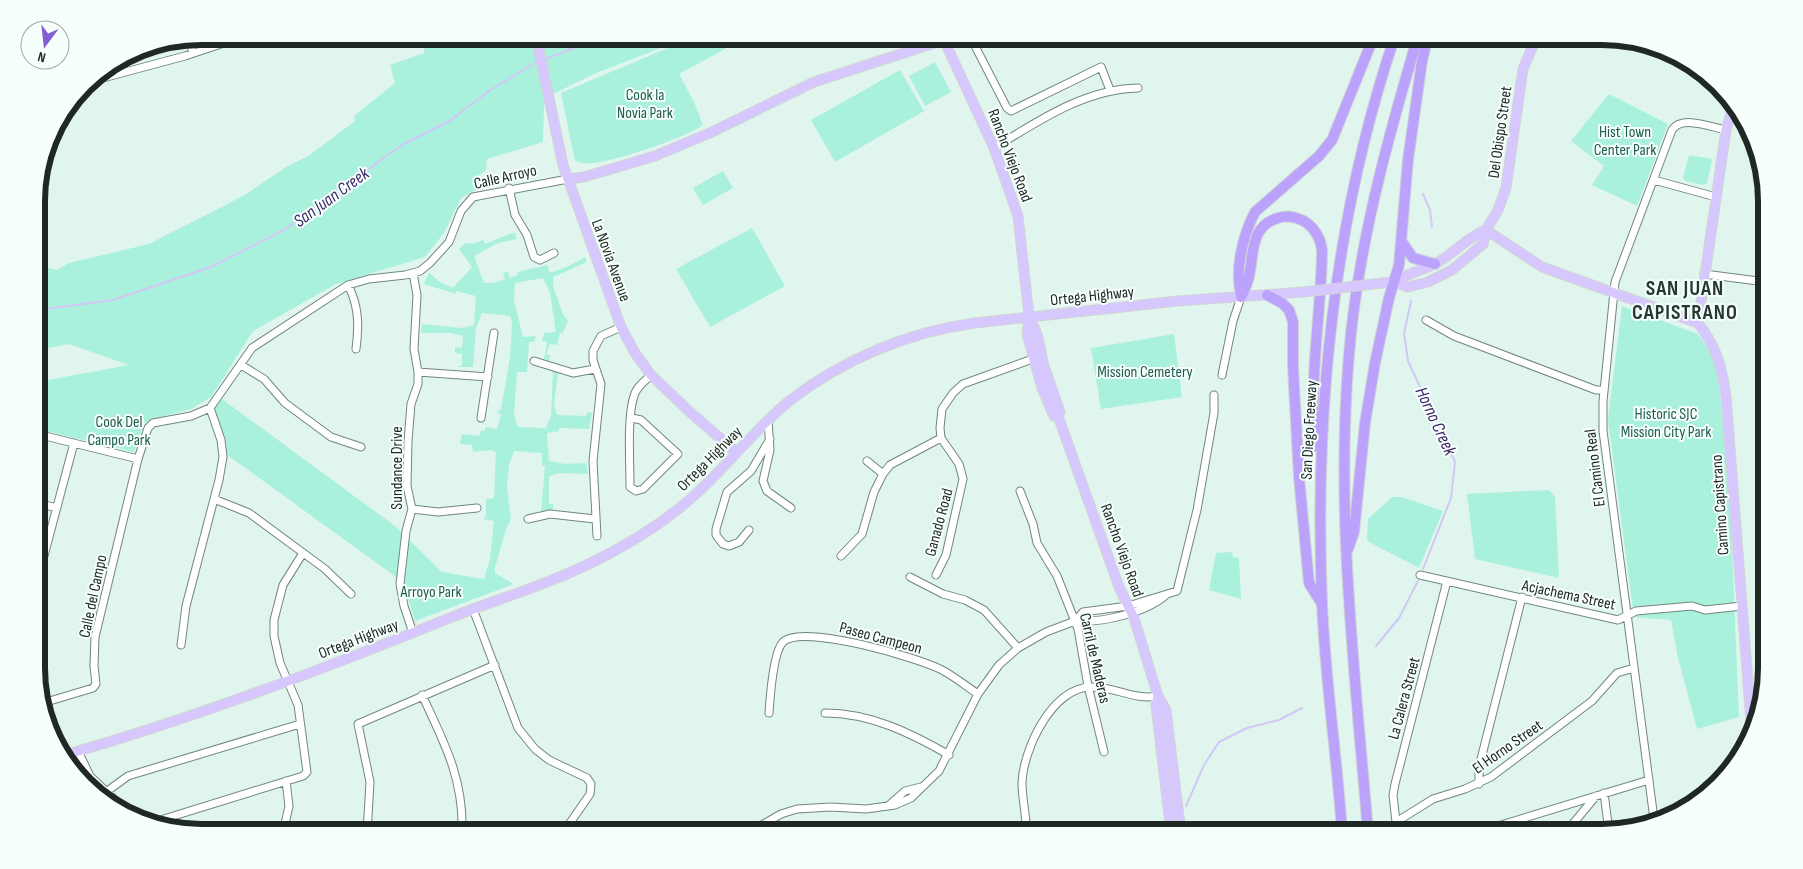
<svg xmlns="http://www.w3.org/2000/svg" width="1803" height="869" viewBox="0 0 1803 869" font-family="'Sofia Sans Condensed',sans-serif">
  <rect width="100%" height="100%" fill="#dff5ee"/>
  <path fill="#aaf1dd" d="M 426,36 L 692,36 L 596,73 L 547,97 L 544,105 L 543,142 L 487,159 L 486,170 L 478,176 L 479,188 L 461,198 L 444,233 L 425,257 L 336,284 L 253,331 L 211,397 L 191,409 L 156,418 L 144,423 L 134,452 L 37,429 L 37,382 L 129,365 L 69,344 L 37,350 L 37,265 L 57,270 L 69,263 L 149,244 L 245,195 L 286,167 L 308,156 L 354,122 L 355,115 L 395,83 L 390,65 L 424,53 Z
    M 696,36 L 749,36 L 679,74 L 694,102 L 703,125 C 688,137 615,161 594,163 C 587,164 581,163 575,161 L 561,93 Z
    M 935,62 L 951,92 L 925,106 L 909,76 Z
    M 900,70 L 924,111 L 835,162 L 811,120 Z
    M 1609,94 L 1668,124 L 1637,206 L 1592,185 L 1604,166 L 1571,141 Z
    M 1689,155 L 1712,159 L 1707,183 L 1703,185 L 1685,181 L 1683,178 Z
    M 723,171 L 733,188 L 703,205 L 693,188 Z
    M 752,228 L 785,286 L 710,327 L 676,269 Z
    M 512,233 L 515,233 L 517,239 L 498,243 L 474,256 L 484,283 L 493,283 L 505,279 L 503,273 L 508,271 L 510,278 L 518,275 L 517,272 L 547,265 L 550,273 L 567,267 L 585,257 L 587,262 L 553,277 L 553,286 L 563,314 L 568,321 L 563,333 L 560,333 L 557,345 L 550,344 L 546,354 L 550,355 L 549,361 L 544,359 L 547,342 L 542,341 L 544,333 L 556,332 L 550,293 L 543,278 L 515,283 L 514,300 L 523,337 L 536,336 L 534,342 L 529,342 L 527,372 L 517,372 L 514,415 L 518,427 L 546,428 L 551,416 L 553,371 L 558,373 L 554,403 L 557,415 L 586,416 L 588,412 L 592,413 L 589,429 L 559,428 L 559,431 L 547,433 L 549,461 L 565,464 L 586,463 L 588,474 L 561,473 L 549,476 L 549,504 L 553,504 L 553,510 L 541,511 L 545,466 L 542,466 L 542,453 L 514,451 L 509,465 L 507,488 L 511,519 L 506,529 L 495,568 L 495,573 L 514,584 L 415,621 L 403,582 L 226,454 L 214,409 L 222,399 L 395,526 L 442,572 L 484,579 L 490,559 L 494,521 L 483,519 L 486,516 L 486,499 L 494,498 L 496,452 L 491,450 L 473,452 L 472,445 L 460,444 L 462,434 L 480,436 L 481,430 L 485,431 L 485,427 L 497,429 L 501,414 L 497,413 L 501,409 L 510,358 L 512,321 L 510,316 L 482,313 L 476,328 L 473,367 L 458,367 L 462,365 L 462,354 L 455,353 L 455,347 L 462,348 L 463,336 L 451,333 L 421,333 L 422,324 L 462,328 L 474,325 L 476,296 L 456,291 L 456,294 L 424,284 L 429,273 L 440,282 L 453,288 L 472,267 L 459,249 L 465,243 L 472,244 L 483,240 L 485,244 Z
    M 1622,306 L 1698,334 L 1712,356 L 1718,374 L 1730,500 L 1739,717 L 1697,729 L 1678,658 L 1671,620 L 1634,617 L 1608,420 Z
    M 1174,334 L 1182,397 L 1101,409 L 1091,348 Z
    M 1549,490 L 1555,497 L 1559,578 L 1475,559 L 1467,494 Z
    M 1392,497 L 1402,497 L 1443,511 L 1419,568 L 1367,541 L 1368,519 Z
    M 1232,552 L 1233,557 L 1239,558 L 1241,599 L 1209,590 L 1216,553 Z"/>
  <g fill="none" stroke-linecap="round" stroke-linejoin="round">
    <path stroke="#d2c8f6" stroke-width="2" d="M 555,36 L 570,49
      M 545,59 L 606,36
      M 1423,194 L 1430,210 L 1432,227
      M 1411,301 L 1404,333 L 1408,361 L 1455,462 L 1451,498 L 1423,569
      M 37,310 L 113,300 L 211,267 L 284,230 L 402,145 L 451,120 L 489,91 L 538,61
      M 1376,646 L 1399,618 L 1418,581
      M 1186,806 L 1204,765 L 1219,742 L 1247,728 L 1279,720 L 1302,708"/>
    <g stroke="#72867f" stroke-width="9">
      <path id="minor" d="M 189,39 L 193,53
        M 944,40 L 954,36
        M 976,48 L 1007,108 L 1011,111 L 1101,67 L 1110,90
        M 88,82 L 185,56 L 245,36
        M 994,148 C 1038,121 1085,89 1138,88
        M 1654,180 L 1716,197
        M 509,188 L 515,215 L 527,235 L 534,257 L 540,260 L 554,253
        M 413,273 L 417,295 L 414,349 L 418,372 L 418,384 L 411,404 L 408,441 L 407,486 L 412,509 L 406,531 L 400,584 L 404,606 L 413,633
        M 1704,274 L 1766,282
        M 348,285 C 359,306 359,326 356,349
        M 1426,320 L 1454,336 L 1596,390 L 1604,390
        M 534,361 L 573,373 L 595,369
        M 241,365 L 264,379 L 285,403 L 331,437 L 361,447
        M 418,372 L 488,377
        M 1222,375 L 1233,321 L 1241,297
        M 481,418 L 494,333
        M 632,418 L 641,420 L 678,454 L 643,489 L 636,491 L 630,487 L 630,484 C 630,460 627,417 634,396 C 636,387 645,381 651,375
        M 768,420 L 770,450 L 763,481 L 767,491 L 791,508
        M 37,434 L 138,459 L 148,428 L 153,423 L 191,416 L 210,408 L 252,348 L 348,285 L 369,279 L 405,275 L 420,271 L 430,263 L 449,242 L 461,211 L 473,197 L 568,179
        M 867,461 L 883,474
        M 1020,491 L 1033,524 L 1037,543 L 1057,576 L 1078,629 L 1088,686 L 1104,752
        M 214,499 L 249,513 L 325,569 L 351,594
        M 37,503 L 57,508
        M 412,509 L 438,512 L 477,508
        M 528,519 L 550,514 L 595,519
        M 749,530 L 739,542 L 729,546 L 723,544 L 716,535 L 716,529 L 727,492 L 751,471 L 770,439
        M 597,536 L 593,461 L 601,384 L 593,360 L 593,351 L 601,336 L 621,327
        M 841,556 L 862,534 L 874,492 L 883,474 L 890,465 L 941,438
        M 936,575 L 946,555 L 963,479 L 959,464 L 941,438 L 940,428 L 942,409 L 953,393 L 963,384 L 1038,357
        M 1420,575 L 1618,620 L 1636,611 L 1692,606 L 1705,610 L 1742,606
        M 910,577 L 943,594 L 965,600 L 984,610 L 1018,648
        M 37,582 L 74,443
        M 473,609 L 518,728 L 535,749 L 549,760 L 587,778 L 591,784 L 590,794 L 563,833
        M 1075,621 C 1102,623 1145,613 1166,595
        M 181,645 L 186,606 L 219,480 L 223,457 L 221,440 L 210,408
        M 422,695 C 444,742 464,779 462,833
        M 43,703 L 93,688 L 96,684 L 94,666 L 95,637 L 138,459
        M 769,713 C 770,698 773,652 783,642 C 802,623 919,658 942,670 C 955,677 966,686 978,694
        M 825,713 C 870,713 911,733 949,755
        M 78,751 L 90,776 L 131,815
        M 1479,784 L 1479,767 L 1522,597
        M 106,792 L 128,776 L 300,724
        M 1604,793 L 1609,832
        M 888,806 L 905,791 L 921,787
        M 1654,819 L 1603,431 L 1603,401 L 1615,282 L 1672,130 C 1682,115 1711,127 1726,130
        M 1396,822 L 1393,795 L 1395,784 L 1447,581
        M 151,823 L 303,776 L 307,772 L 298,705 L 280,663 L 274,636 L 274,620 L 283,585 L 303,553
        M 1386,832 L 1396,822 L 1433,799 L 1465,789 L 1491,777 L 1592,701 L 1617,673 L 1634,668
        M 1478,832 L 1649,780
        M 1566,832 L 1596,796
        M 283,833 L 289,806 L 286,781
        M 367,833 L 370,782 L 358,724 L 495,665
        M 748,833 L 781,814 L 797,809 L 831,807 L 866,809 L 895,805 L 911,798 L 939,771 L 978,694 L 999,665 L 1018,648 L 1046,632 L 1075,621 L 1083,612 L 1128,606 L 1177,591 L 1197,510 L 1214,413 L 1214,395
        M 1026,833 C 1027,816 1022,800 1022,783 C 1023,750 1052,687 1091,687 C 1114,686 1135,701 1158,696"/>
    </g>
    <g stroke="#d2d4d4" stroke-width="11">
      <path id="major" d="M 536,36 L 563,165 L 621,327 L 635,353 L 651,375 L 691,413 L 736,452
        M 1734,104 L 1726,130 L 1698,323 C 1716,346 1722,367 1726,396 L 1752,735
        M 568,179 L 584,177 L 655,156 L 712,132 L 814,82 L 944,40 L 994,148 L 1018,216 L 1029,316 L 1027,334 L 1042,388 L 1054,416 L 1058,416
        M 1486,230 L 1542,267 L 1698,323
        M 1393,282 C 1408,273 1425,270 1440,261 C 1456,251 1468,237 1486,230
        M 1383,283 L 1393,282 L 1408,287 L 1428,282 L 1452,270 L 1483,244 L 1486,230 L 1498,210 L 1506,188 L 1523,69 L 1537,36
        M 1029,316 L 1037,334 L 1044,366 L 1060,412 L 1058,416 L 1119,587 L 1134,618 L 1158,696 L 1166,710 L 1181,833
        M 1158,696 L 1156,705 L 1171,833
        M 65,755 C 197,717 324,669 452,617 C 501,598 552,583 599,559 C 634,541 669,519 697,493 C 729,464 755,429 788,402 C 841,360 908,332 975,323 L 1178,301 L 1304,292"/>
    </g>
    <g stroke="#d2d4d4" stroke-width="12">
      <path id="highway" d="M 1402,242 L 1413,258 L 1435,264
        M 1267,295 L 1282,303 L 1289,310 L 1293,322 L 1293,367 L 1299,477 L 1309,583 L 1322,604
        M 1241,296 C 1235,269 1242,237 1255,212 L 1319,156 L 1332,140 L 1374,36
        M 1241,297 C 1244,291 1248,283 1249,276 C 1254,254 1250,226 1278,218 C 1286,215 1296,217 1304,221 C 1315,228 1322,240 1322,253 C 1321,317 1308,382 1316,446
        M 1348,549 L 1354,532 L 1365,423 L 1375,363 L 1389,298 L 1399,265 L 1408,160 L 1422,61 L 1428,36
        M 1342,832 C 1337,756 1325,679 1322,603 C 1314,410 1333,220 1395,36
        M 1368,832 C 1354,661 1332,488 1353,316 C 1365,220 1391,128 1418,36"/>
    </g>
    <use href="#minor" stroke="#fff" stroke-width="7"/>
    <use href="#major" stroke="#d6c8fe" stroke-width="9"/>
    <use href="#highway" stroke="#bba3fd" stroke-width="10"/>
    <g stroke="#d2d4d4" stroke-width="11" stroke-linecap="butt">
      <path id="major-bridge" d="M 1304,292 L 1383,283"/>
    </g>
    <use href="#major-bridge" stroke="#d6c8fe" stroke-width="9"/>
  </g>
  <g text-anchor="middle" stroke-width="4" stroke-linejoin="round" paint-order="stroke">
    <g font-size="16" fill="#215d4f" stroke="#f6fffc">
      <text x="645" y="100">Cook la<tspan x="645" dy="18">Novia Park</tspan></text>
      <text x="1625" y="137">Hist Town<tspan x="1625" dy="18">Center Park</tspan></text>
      <text x="1145" y="377">Mission Cemetery</text>
      <text x="1666" y="419">Historic SJC<tspan x="1666" dy="18">Mission City Park</tspan></text>
      <text x="119" y="427">Cook Del<tspan x="119" dy="18">Campo Park</tspan></text>
      <text x="431" y="597">Arroyo Park</text>
    </g>
    <g font-size="16" fill="#202826" stroke="#f6fffc">
      <text transform="translate(1499 132) rotate(-82)" y="6">Del Obispo Street</text>
      <text transform="translate(1011 155) rotate(69)" y="6">Rancho Viejo Road</text>
      <text transform="translate(505 176) rotate(-13)" y="6">Calle Arroyo</text>
      <text transform="translate(612 260) rotate(70)" y="6">La Novia Avenue</text>
      <text transform="translate(1092 295) rotate(-6)" y="6">Ortega Highway</text>
      <text transform="translate(1308 430) rotate(-87)" y="6">San Diego Freeway</text>
      <text transform="translate(709 458) rotate(-45)" y="6">Ortega Highway</text>
      <text transform="translate(396 468) rotate(-90)" y="6">Sundance Drive</text>
      <text transform="translate(1594 468) rotate(-97)" y="6">El Camino Real</text>
      <text transform="translate(1719 505) rotate(-94)" y="6">Camino Capistrano</text>
      <text transform="translate(938 522) rotate(-75)" y="6">Ganado Road</text>
      <text transform="translate(1123 550) rotate(70)" y="6">Rancho Viejo Road</text>
      <text transform="translate(1569 594) rotate(12)" y="6">Acjachema Street</text>
      <text transform="translate(92 596) rotate(-78)" y="6">Calle del Campo</text>
      <text transform="translate(881 637) rotate(15)" y="6">Paseo Campeon</text>
      <text transform="translate(358 638) rotate(-21)" y="6">Ortega Highway</text>
      <text transform="translate(1096 658) rotate(77)" y="6">Carril de Maderas</text>
      <text transform="translate(1403 698) rotate(-75)" y="6">La Calera Street</text>
      <text transform="translate(1507 746) rotate(-35)" y="6">El Horno Street</text>
    </g>
    <g font-size="18" font-style="italic" fill="#3d2669" stroke="#f6fffc">
      <text transform="translate(331 197) rotate(-36)" y="6">San Juan Creek</text>
      <text transform="translate(1436 421) rotate(65)" y="6">Horno Creek</text>
    </g>
    <g font-size="21" font-weight="bold" letter-spacing="1" fill="#253832" stroke="#f6fffc">
      <text x="1685" y="295">SAN JUAN<tspan x="1685" dy="24">CAPISTRANO</tspan></text>
    </g>
  </g>
  <path d="M0 0H1803V869H0ZM201 45H1602A156 156 0 0 1 1758 201V668A156 156 0 0 1 1602 824H201A156 156 0 0 1 45 668V201A156 156 0 0 1 201 45Z" fill="#f6fffc" fill-rule="evenodd"/>
  <path fill="none" stroke="#202826" stroke-width="6" d="M201 45H1602A156 156 0 0 1 1758 201V668A156 156 0 0 1 1602 824H201A156 156 0 0 1 45 668V201A156 156 0 0 1 201 45Z"/>
  <g transform="translate(45 45) rotate(195)"><circle r="24" fill="#f6fffc" stroke="#a0a9a6"/>
  <path d="M0-4L9 19L0 12L-9 19Z" fill="#855dd7"/>
  <text y="-8" font-size="14" font-weight="bold" text-anchor="middle" fill="#202826">N</text>
  </g>
</svg>
